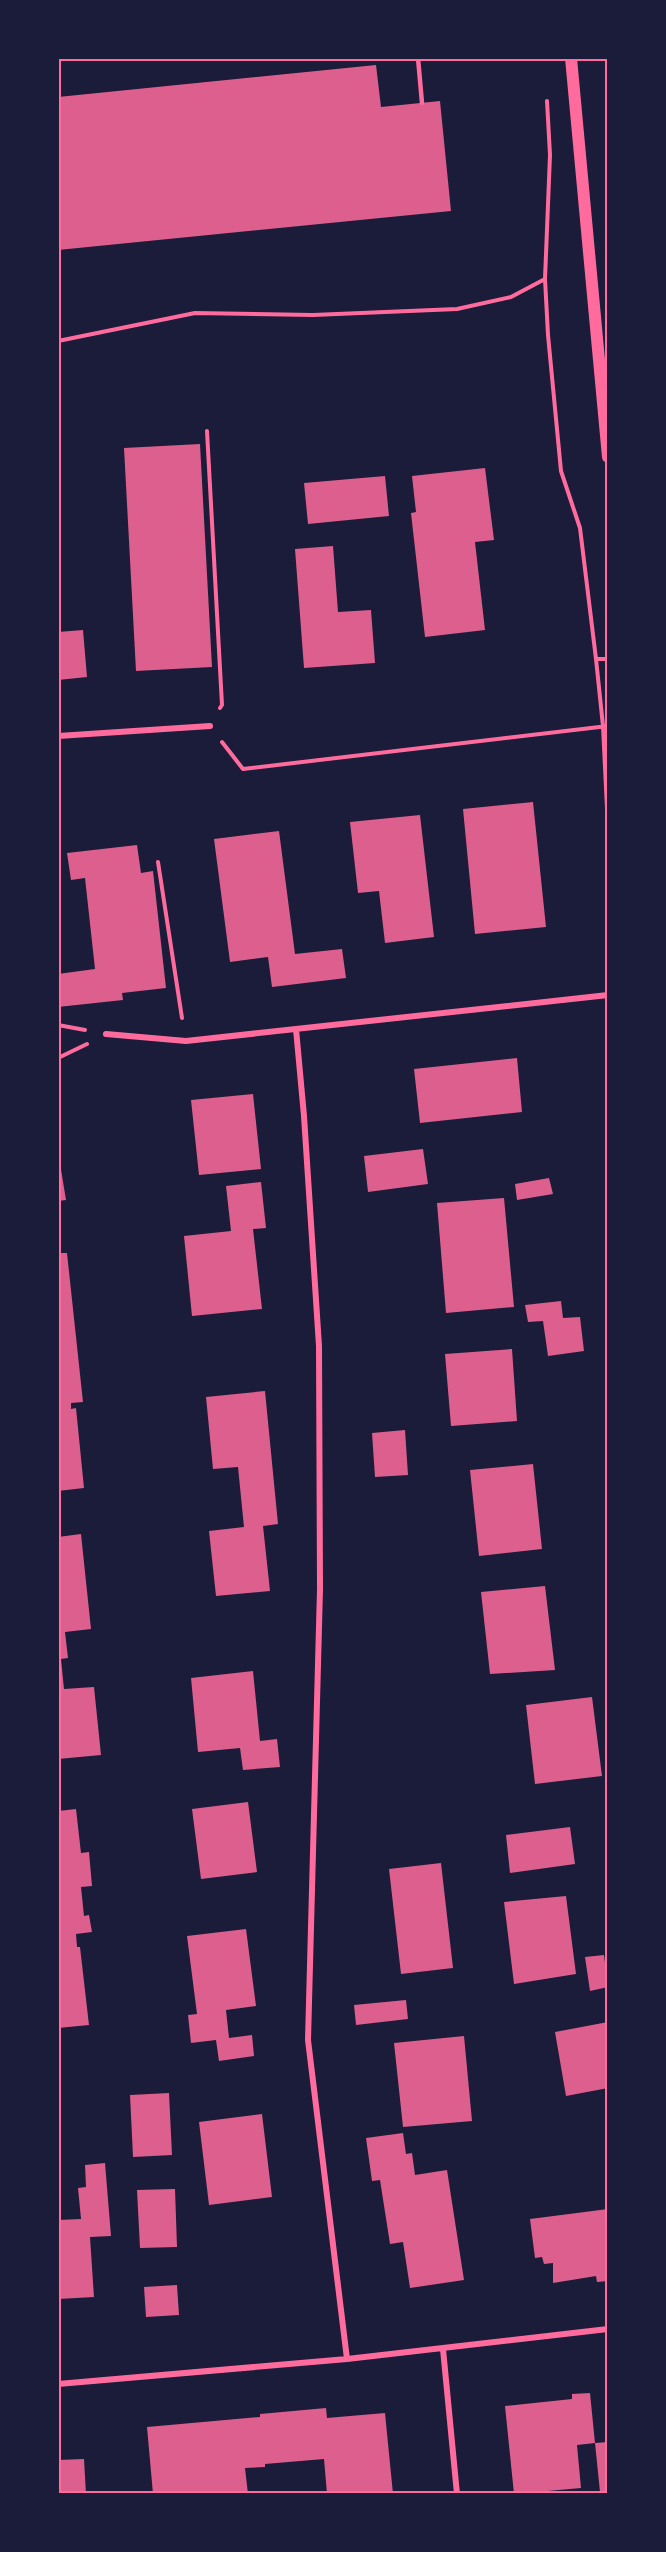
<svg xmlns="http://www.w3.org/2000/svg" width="666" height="2552" viewBox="0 0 666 2552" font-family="Mulish,sans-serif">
  <rect width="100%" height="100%" fill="#1b1b3a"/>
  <path fill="#dd5f8e" d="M 376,65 L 381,107 L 440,101 L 451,211 L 58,250 L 58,97 Z
    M 200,444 L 212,667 L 136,671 L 124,448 Z
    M 485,468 L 494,540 L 475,542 L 485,630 L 425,637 L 411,513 L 416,512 L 412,476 Z
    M 385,476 L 389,516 L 308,524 L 304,483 Z
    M 333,546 L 338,612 L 371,610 L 375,663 L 304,668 L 295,549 Z
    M 83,630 L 87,677 L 58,680 L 58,632 Z
    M 533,802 L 546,927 L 475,934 L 463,809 Z
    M 420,815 L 434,937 L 385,943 L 379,891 L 358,893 L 350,822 Z
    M 279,831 L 295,954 L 342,949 L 346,978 L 272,987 L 268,957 L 230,962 L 214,839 Z
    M 137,845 L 141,873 L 153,871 L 166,988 L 122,993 L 123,1000 L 58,1007 L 58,974 L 95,969 L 85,878 L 71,880 L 67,853 Z
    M 517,1058 L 522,1112 L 420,1123 L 414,1069 Z
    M 253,1094 L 261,1169 L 199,1175 L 191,1100 Z
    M 423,1149 L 428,1184 L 368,1192 L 364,1156 Z
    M 58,1151 L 66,1200 L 58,1201 Z
    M 549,1178 L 553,1194 L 517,1200 L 515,1184 Z
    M 261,1182 L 266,1228 L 253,1229 L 262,1309 L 192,1316 L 184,1236 L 231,1231 L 226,1186 Z
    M 504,1198 L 514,1307 L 446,1313 L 437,1203 Z
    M 58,1253 L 67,1253 L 83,1402 L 71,1403 L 71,1409 L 76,1408 L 84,1488 L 58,1491 Z
    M 561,1301 L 563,1318 L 580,1317 L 584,1351 L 548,1356 L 543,1321 L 528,1322 L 525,1305 Z
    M 512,1349 L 517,1421 L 451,1426 L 445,1354 Z
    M 265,1391 L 278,1524 L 263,1526 L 270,1591 L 216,1596 L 209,1531 L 244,1527 L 238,1467 L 213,1469 L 206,1397 Z
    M 405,1430 L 408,1475 L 375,1477 L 372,1433 Z
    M 533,1464 L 542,1549 L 479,1556 L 470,1470 Z
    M 81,1534 L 91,1629 L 65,1632 L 68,1658 L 61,1659 L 64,1689 L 94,1687 L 101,1755 L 58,1759 L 58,1537 Z
    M 545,1586 L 555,1670 L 490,1674 L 481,1592 Z
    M 253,1671 L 260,1741 L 277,1739 L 280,1767 L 243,1770 L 240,1748 L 198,1752 L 191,1678 Z
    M 592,1697 L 602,1776 L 535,1784 L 526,1705 Z
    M 248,1802 L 257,1872 L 201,1879 L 192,1809 Z
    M 76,1809 L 81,1853 L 89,1852 L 92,1886 L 81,1887 L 84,1916 L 89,1915 L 92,1932 L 76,1934 L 77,1947 L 80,1947 L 89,2025 L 58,2028 L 58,1811 Z
    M 570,1827 L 575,1864 L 510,1873 L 506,1835 Z
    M 441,1863 L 453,1968 L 401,1974 L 389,1869 Z
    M 566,1896 L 576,1974 L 514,1984 L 504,1902 Z
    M 246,1929 L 256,2006 L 226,2010 L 229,2038 L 252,2035 L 254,2056 L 219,2061 L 216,2040 L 191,2043 L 188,2015 L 197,2014 L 187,1936 Z
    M 604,1955 L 608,1987 L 590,1991 L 585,1957 Z
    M 406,2000 L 408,2019 L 356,2025 L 354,2005 Z
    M 608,2022 L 608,2088 L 566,2096 L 555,2032 Z
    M 464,2036 L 472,2121 L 403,2127 L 394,2043 Z
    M 169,2093 L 172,2155 L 133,2157 L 130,2095 Z
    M 262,2114 L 272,2197 L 209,2205 L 199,2122 Z
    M 403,2133 L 406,2154 L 412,2153 L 415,2175 L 447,2170 L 464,2280 L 410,2288 L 403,2242 L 390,2244 L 380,2180 L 372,2181 L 366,2138 Z
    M 105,2163 L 111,2236 L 90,2237 L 94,2297 L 58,2299 L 58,2220 L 81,2219 L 78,2188 L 86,2187 L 85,2165 Z
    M 175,2189 L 177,2247 L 140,2248 L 137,2190 Z
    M 608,2209 L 608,2281 L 597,2282 L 596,2276 L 553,2283 L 553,2263 L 544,2264 L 542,2257 L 535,2258 L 530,2219 Z
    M 177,2285 L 179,2315 L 146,2317 L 144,2287 Z
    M 590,2393 L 595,2443 L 577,2445 L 581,2488 L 514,2494 L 505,2406 L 572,2399 L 572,2394 Z
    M 326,2408 L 327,2418 L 385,2413 L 393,2494 L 327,2494 L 324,2459 L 265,2464 L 265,2467 L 245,2468 L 248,2494 L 153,2494 L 147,2427 L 260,2417 L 260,2414 Z
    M 608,2442 L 608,2491 L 600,2492 L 595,2443 Z
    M 84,2459 L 86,2494 L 58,2494 L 58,2460 Z"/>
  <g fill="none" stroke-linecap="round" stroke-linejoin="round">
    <path stroke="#ff6b9d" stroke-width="4" d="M 547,101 L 550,155 L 545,279 L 548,335 L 561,471 L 580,528 L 596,659 L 603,726 L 608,829
      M 58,341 L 195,313 L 313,315 L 457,309 L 511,297 L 545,279
      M 207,431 L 222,705 L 220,708
      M 596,659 L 608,659
      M 222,742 L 243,769 L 608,726
      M 158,862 L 182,1018
      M 58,1025 L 85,1030
      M 58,1058 L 87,1044"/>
    <path stroke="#ff6b9d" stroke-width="4.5" d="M 418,58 L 422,103"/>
    <path stroke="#ff6b9d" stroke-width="6" d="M 58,736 L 210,726
      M 296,1029 L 304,1116 L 319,1346 L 320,1589 L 308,2040 L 347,2359
      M 106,1034 L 186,1041 L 608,995
      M 443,2349 L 457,2494
      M 58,2384 L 347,2359 L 608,2329"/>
    <path stroke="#ff6b9d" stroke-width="12" d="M 571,58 L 608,457"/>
  </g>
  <rect width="666" height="2552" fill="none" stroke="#1b1b3a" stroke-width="120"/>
  <rect x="60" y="60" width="546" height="2432" fill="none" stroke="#ff6b9d" stroke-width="2"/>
</svg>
